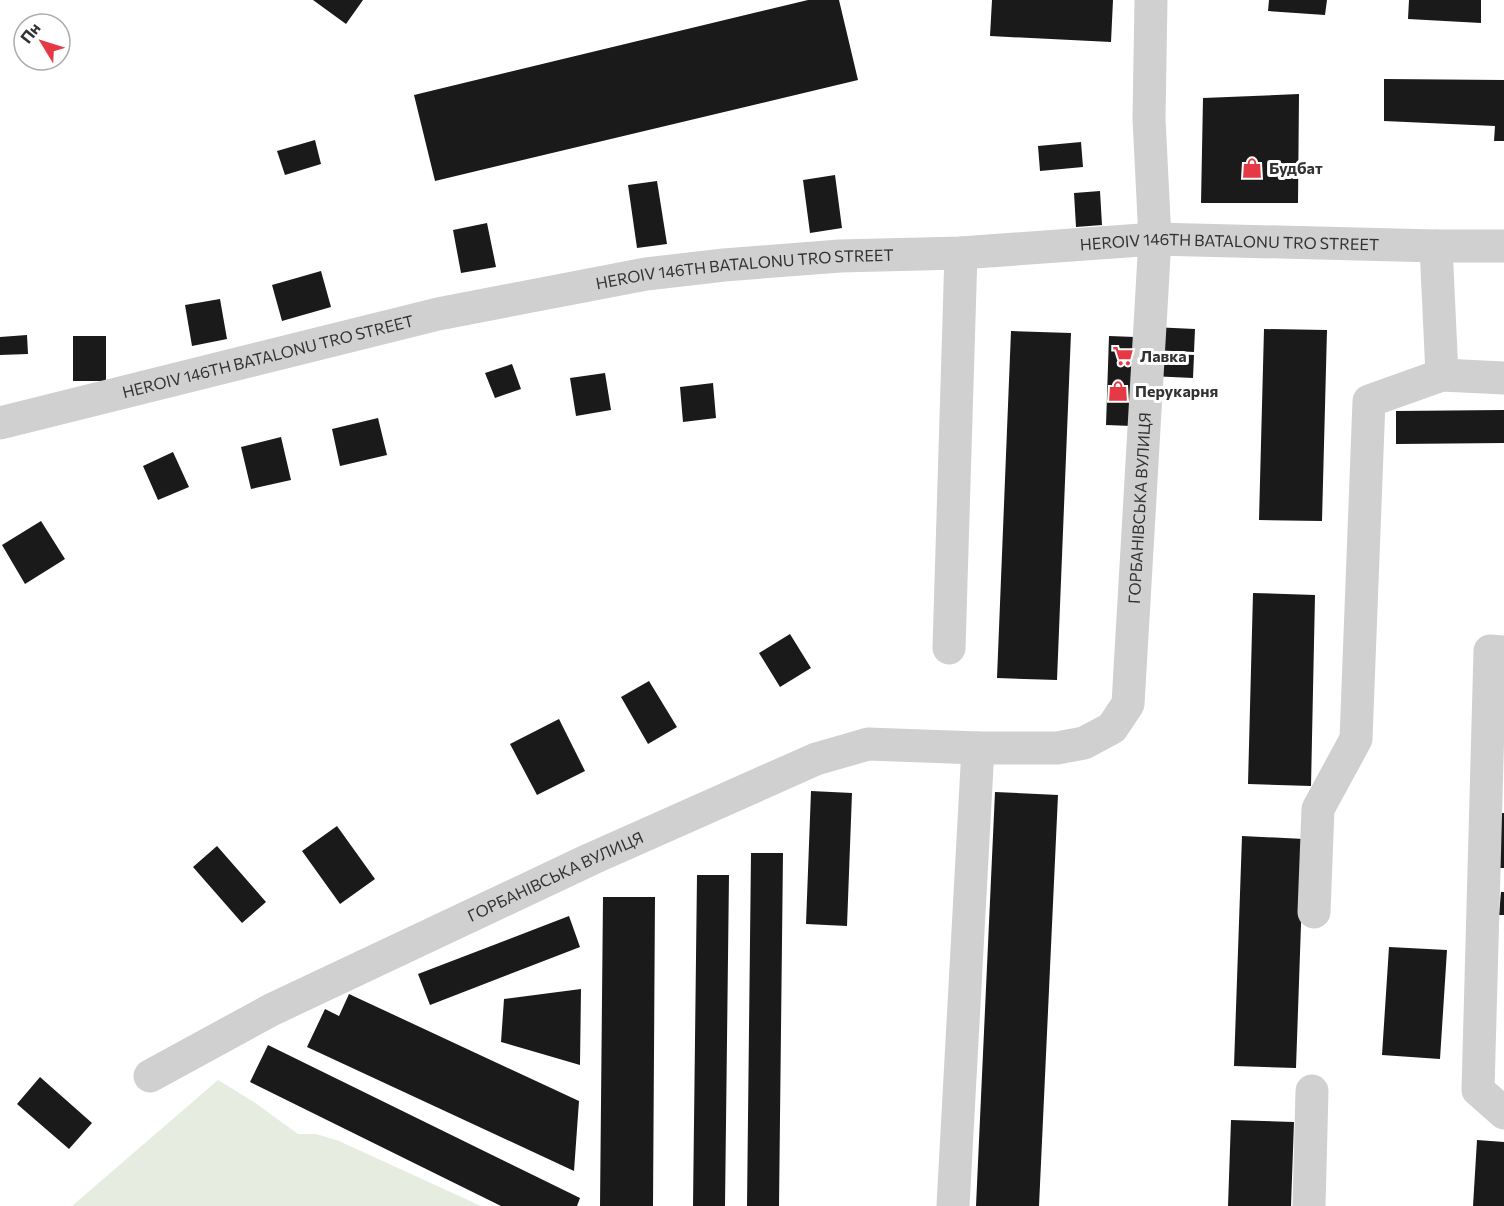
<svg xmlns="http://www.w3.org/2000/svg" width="1504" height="1206" viewBox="0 0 1504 1206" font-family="Commissioner,sans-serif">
  <rect width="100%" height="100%" fill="#fff"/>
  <path fill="#e6ecdf" d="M 218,1080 L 254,1102 L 298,1134 L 316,1134 L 339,1141 L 481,1206 L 72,1206 Z"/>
  <path fill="#1a1a1a" d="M 313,0 L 363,0 L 346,24 Z
    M 808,0 L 839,0 L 858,80 L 435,181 L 414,95 Z
    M 992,0 L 1113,0 L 1111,42 L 990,36 Z
    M 1269,0 L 1327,0 L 1325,15 L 1268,11 Z
    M 1409,0 L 1481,0 L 1481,23 L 1408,19 Z
    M 1384,79 L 1504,80 L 1504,141 L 1494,141 L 1495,126 L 1384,121 Z
    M 1299,94 L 1298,203 L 1201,203 L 1203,98 Z
    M 315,140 L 321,164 L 285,175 L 277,151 Z
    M 1081,142 L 1083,167 L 1040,171 L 1038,146 Z
    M 835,175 L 842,228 L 810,233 L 803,180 Z
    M 657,181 L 667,244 L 637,248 L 628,185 Z
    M 1100,191 L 1102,225 L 1076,227 L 1074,193 Z
    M 487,223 L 496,267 L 461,273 L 453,230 Z
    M 321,271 L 331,307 L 282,321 L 272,285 Z
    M 220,299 L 227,339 L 192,346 L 185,305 Z
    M 1152,327 L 1195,329 L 1194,352 L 1151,350 Z
    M 1264,329 L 1327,330 L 1322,521 L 1259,520 Z
    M 1011,331 L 1071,333 L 1057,680 L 997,678 Z
    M 27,335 L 28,354 L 0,355 L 0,337 Z
    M 73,336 L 106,336 L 106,381 L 73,381 Z
    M 1109,336 L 1135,337 L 1132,426 L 1106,425 Z
    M 1151,353 L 1194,355 L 1193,378 L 1150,376 Z
    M 512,364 L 521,389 L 495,398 L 485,373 Z
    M 605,373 L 611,410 L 576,416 L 570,378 Z
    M 713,383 L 716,418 L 683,422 L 680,387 Z
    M 1504,410 L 1504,443 L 1396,444 L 1396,411 Z
    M 378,418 L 387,455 L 340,466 L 332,429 Z
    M 281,437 L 291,480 L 251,489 L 241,447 Z
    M 173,452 L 189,487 L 158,500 L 143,466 Z
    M 41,521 L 65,559 L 25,584 L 2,545 Z
    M 1253,593 L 1315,595 L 1311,786 L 1248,784 Z
    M 790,634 L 811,668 L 780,687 L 759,653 Z
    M 649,681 L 677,727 L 648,744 L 621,697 Z
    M 559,719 L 585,771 L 537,795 L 510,744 Z
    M 811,791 L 852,793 L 847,926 L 806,924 Z
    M 995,792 L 1058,795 L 1039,1206 L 976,1206 Z
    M 1501,813 L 1504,813 L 1504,868 L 1497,868 Z
    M 337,826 L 375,879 L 340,904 L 302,851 Z
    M 1242,836 L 1304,839 L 1296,1068 L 1234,1066 Z
    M 217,846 L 266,902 L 242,923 L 193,867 Z
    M 751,853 L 783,853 L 779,1206 L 747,1206 Z
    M 697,875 L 729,875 L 725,1206 L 693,1206 Z
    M 1501,892 L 1504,892 L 1504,915 L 1499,915 Z
    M 603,897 L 655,897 L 653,1206 L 600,1206 Z
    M 569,916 L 580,947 L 430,1005 L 418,974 Z
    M 1389,947 L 1447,950 L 1440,1059 L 1382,1055 Z
    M 581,989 L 580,1065 L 501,1042 L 504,999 Z
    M 349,994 L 579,1101 L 574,1171 L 307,1047 L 325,1009 L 339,1016 Z
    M 268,1045 L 580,1198 L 577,1206 L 501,1206 L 250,1082 Z
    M 40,1077 L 92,1123 L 69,1149 L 17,1104 Z
    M 1231,1120 L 1294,1122 L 1291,1206 L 1228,1206 Z
    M 1477,1140 L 1504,1142 L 1504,1206 L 1473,1206 Z"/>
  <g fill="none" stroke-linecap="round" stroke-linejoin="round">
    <g stroke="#d0d0d0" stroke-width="33">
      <path d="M 1442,375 L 1504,378"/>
      <path id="s1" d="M 0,423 L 438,314 L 646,274 L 724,265 L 840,256 L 961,253 L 1155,239 L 1436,246 L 1504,246"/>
      <path d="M 949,648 L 961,253"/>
      <path d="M 1504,652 L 1490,651 L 1478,1090 L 1504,1113"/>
      <path d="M 1314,912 L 1318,809 L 1356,739 L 1369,401 L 1442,375 L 1436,246"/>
      <path id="s2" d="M 150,1076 L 271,1010 L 591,859 L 816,759 L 868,744 L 978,748"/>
      <path id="s3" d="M 953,1206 L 978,748 L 1057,748 L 1084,743 L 1112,728 L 1128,704 L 1155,239 L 1149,119 L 1151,0"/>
      <path d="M 1309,1206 L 1312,1091"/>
    </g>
  </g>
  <defs>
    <g id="shop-bare" transform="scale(1.62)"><path d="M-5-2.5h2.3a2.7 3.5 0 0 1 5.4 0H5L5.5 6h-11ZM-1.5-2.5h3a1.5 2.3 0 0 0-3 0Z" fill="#e63946" stroke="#fff" stroke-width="2.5" paint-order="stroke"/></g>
    <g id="supermarket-bare" transform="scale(1.62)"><path d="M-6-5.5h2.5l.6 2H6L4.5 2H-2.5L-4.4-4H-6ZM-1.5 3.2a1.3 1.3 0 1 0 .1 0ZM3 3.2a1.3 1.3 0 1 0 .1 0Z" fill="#e63946" stroke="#fff" stroke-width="2.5" paint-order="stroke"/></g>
  </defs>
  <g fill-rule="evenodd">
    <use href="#shop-bare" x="1252" y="168"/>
    <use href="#supermarket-bare" x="1123" y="356"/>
    <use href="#shop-bare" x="1118" y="391"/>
  </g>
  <g text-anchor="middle" stroke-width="6" stroke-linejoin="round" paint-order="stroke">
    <g font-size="16" font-weight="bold" fill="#333" stroke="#fff" text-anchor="start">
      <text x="1269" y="174">Будбат</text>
      <text x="1140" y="362">Лавка</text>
      <text x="1135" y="397">Перукарня</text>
    </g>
    <g font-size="16" fill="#333" stroke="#fff">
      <text dy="6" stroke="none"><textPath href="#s1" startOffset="1248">HEROIV 146TH BATALONU TRO STREET</textPath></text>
      <text dy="6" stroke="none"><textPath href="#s1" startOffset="762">HEROIV 146TH BATALONU TRO STREET</textPath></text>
      <text dy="6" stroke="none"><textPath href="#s1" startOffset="276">HEROIV 146TH BATALONU TRO STREET</textPath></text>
      <text dy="6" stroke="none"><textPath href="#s3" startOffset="822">ГОРБАНІВСЬКА ВУЛИЦЯ</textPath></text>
      <text dy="6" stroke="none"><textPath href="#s2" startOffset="452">ГОРБАНІВСЬКА ВУЛИЦЯ</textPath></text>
    </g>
  </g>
  <g transform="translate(42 42) rotate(308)"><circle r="28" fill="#ffffff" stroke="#adadad" stroke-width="1.5"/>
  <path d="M0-4.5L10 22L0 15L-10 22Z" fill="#e63946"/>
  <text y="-9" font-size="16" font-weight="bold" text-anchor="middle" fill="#333333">Пн</text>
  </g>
</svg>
